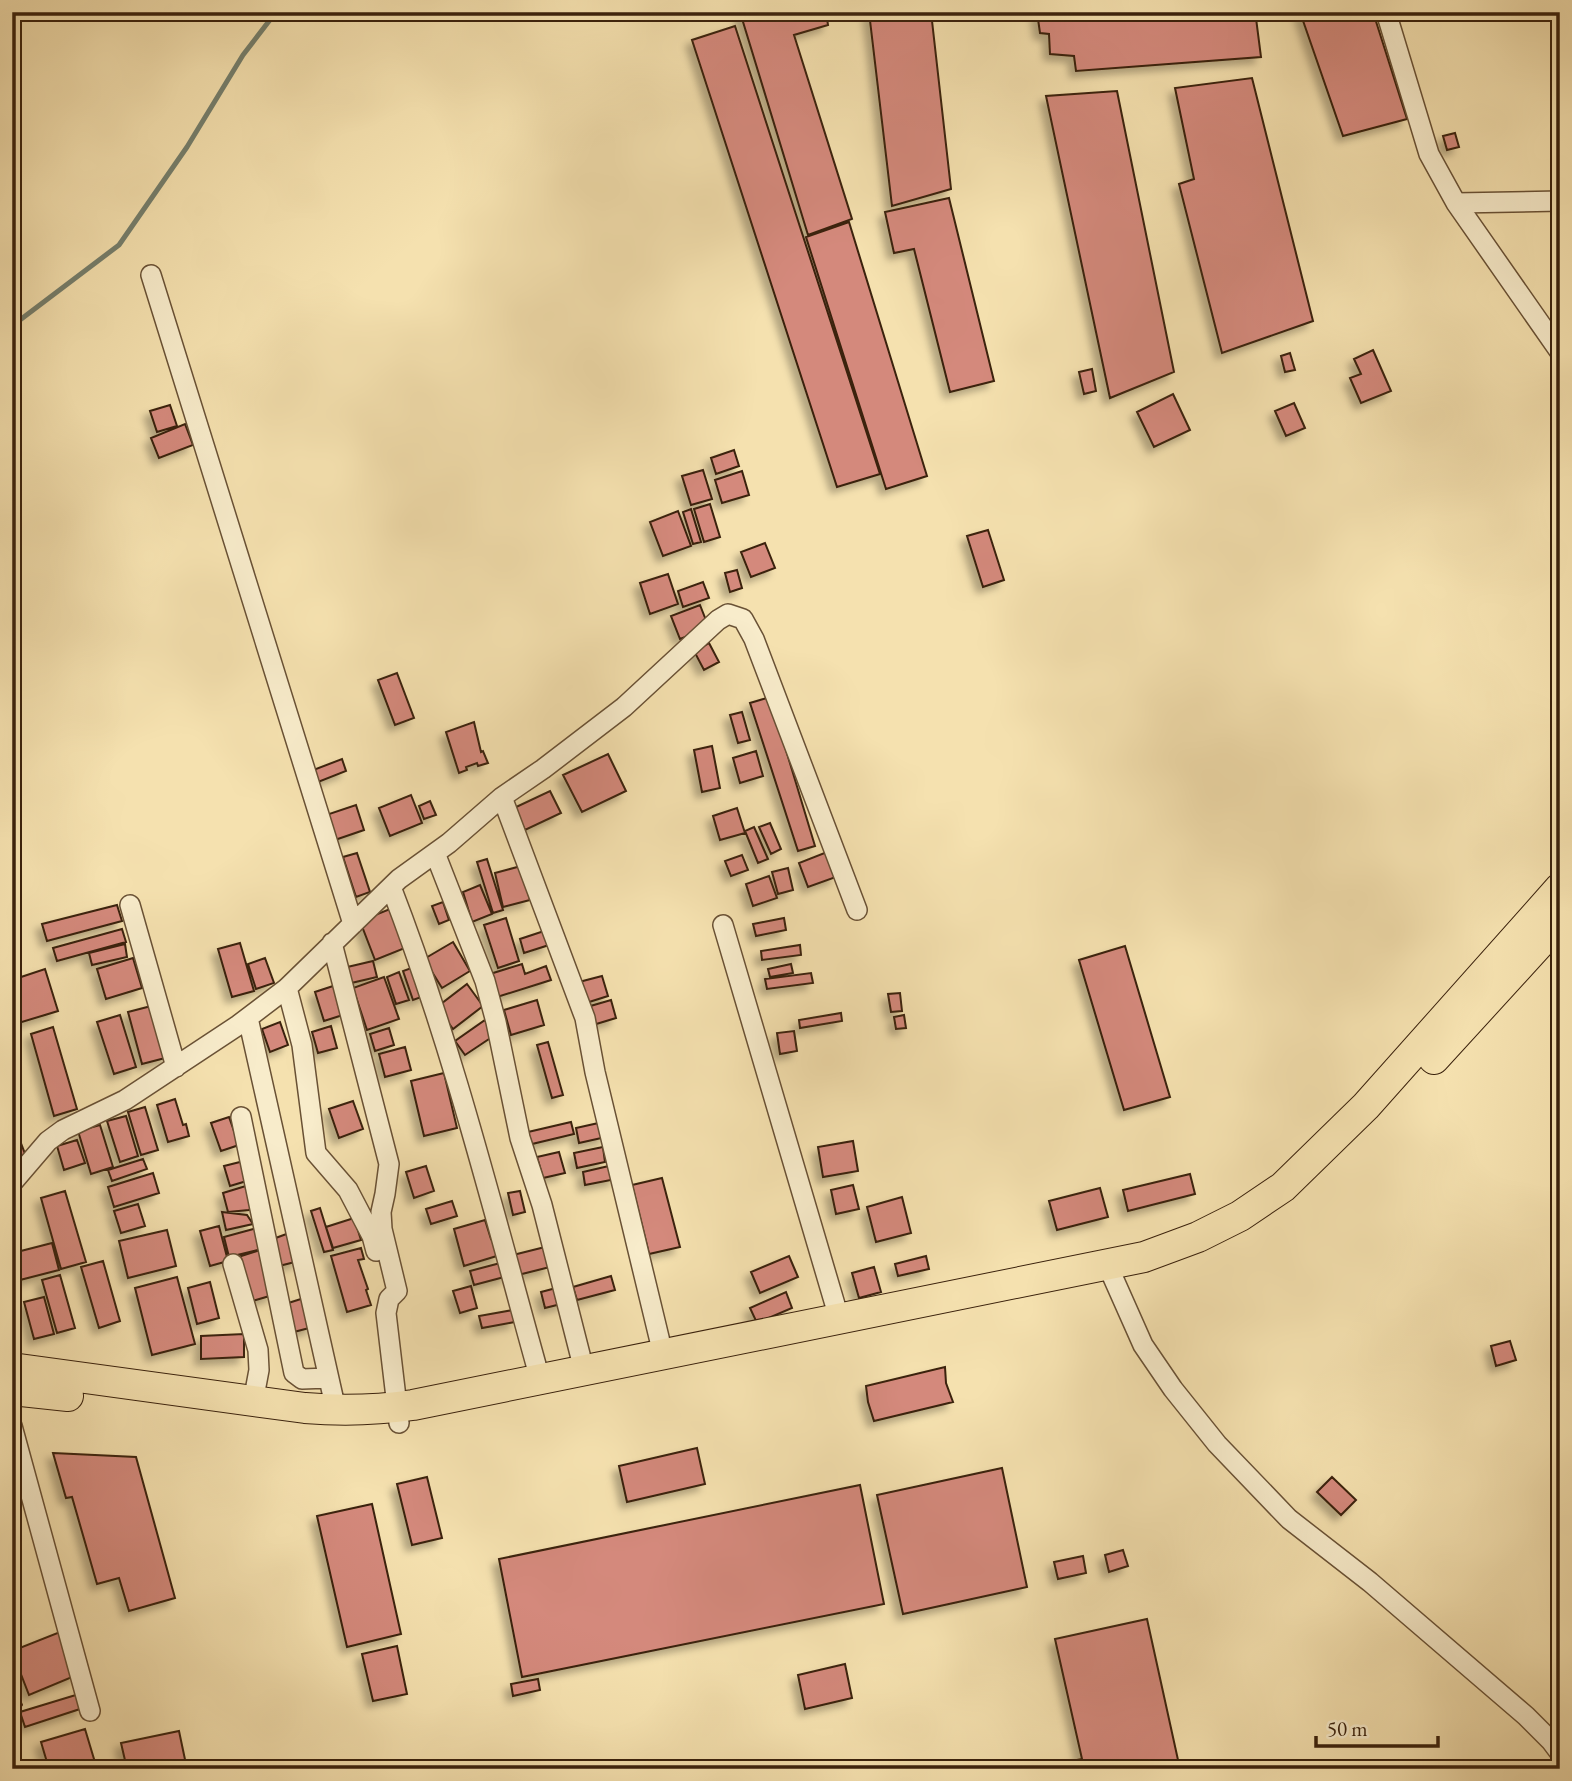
<svg xmlns="http://www.w3.org/2000/svg" width="1572" height="1781" viewBox="0 0 1572 1781" font-family="'EB Garamond',serif">
  <defs>
    <filter id="shadow"><feDropShadow dx="-6" dy="6" stdDeviation="3.5" flood-color="#0004"/></filter>
  </defs>
  <rect width="100%" height="100%" fill="#f5e1af"/>
  <filter id="stains"><feTurbulence type="fractalNoise" baseFrequency=".00286" numOctaves="4"/><feColorMatrix values="0 0 0 0 .2 0 0 0 0 .09 0 0 0 0 .02 0 0 0 .5 -.17"/></filter>
  <radialGradient id="worn" r=".72"><stop offset=".6" stop-color="#630" stop-opacity="0"/><stop offset="1" stop-color="#630" stop-opacity=".3"/></radialGradient>
  <g fill="none" stroke-linecap="round" stroke-linejoin="round">
    <path stroke="#757f6d" stroke-width="5" d="M 12,326 L 119,245 L 187,147 L 243,55 L 276,12"/>
  </g>
  <path fill="#d4897b" stroke="#3a210c" stroke-width="2" filter="url(#shadow)" d="M 740,12 L 826,12 L 828,25 L 794,35 L 852,219 L 808,235 Z
    M 869,12 L 931,12 L 951,189 L 892,206 Z
    M 1037,12 L 1248,12 L 1256,18 L 1261,57 L 1076,71 L 1074,56 L 1050,54 L 1049,34 L 1040,33 Z
    M 1300,12 L 1373,12 L 1407,119 L 1343,136 Z
    M 735,26 L 880,474 L 837,487 L 692,40 Z
    M 1252,78 L 1313,321 L 1222,353 L 1179,184 L 1194,179 L 1175,88 Z
    M 1117,91 L 1174,372 L 1110,398 L 1046,96 Z
    M 1455,133 L 1459,147 L 1447,150 L 1443,136 Z
    M 949,198 L 994,381 L 950,392 L 914,249 L 894,253 L 885,212 Z
    M 849,222 L 927,476 L 886,489 L 806,237 Z
    M 1373,350 L 1391,391 L 1361,403 L 1350,378 L 1361,374 L 1354,359 Z
    M 1290,353 L 1295,370 L 1285,372 L 1281,356 Z
    M 1092,369 L 1096,391 L 1084,394 L 1079,372 Z
    M 1173,394 L 1190,430 L 1154,447 L 1137,412 Z
    M 1294,403 L 1305,428 L 1286,436 L 1275,411 Z
    M 170,405 L 177,426 L 157,432 L 150,411 Z
    M 185,424 L 193,445 L 159,458 L 151,438 Z
    M 734,450 L 739,466 L 716,474 L 711,458 Z
    M 703,470 L 712,499 L 691,505 L 682,476 Z
    M 742,471 L 749,495 L 722,503 L 715,480 Z
    M 710,504 L 720,537 L 704,542 L 694,509 Z
    M 691,509 L 701,542 L 693,544 L 683,512 Z
    M 678,511 L 691,546 L 663,556 L 650,522 Z
    M 988,530 L 1004,580 L 983,587 L 967,536 Z
    M 765,543 L 775,568 L 751,577 L 741,552 Z
    M 737,570 L 742,588 L 730,592 L 725,573 Z
    M 668,574 L 678,604 L 650,614 L 640,583 Z
    M 703,582 L 709,598 L 683,607 L 678,591 Z
    M 700,605 L 709,628 L 680,639 L 671,616 Z
    M 709,643 L 719,662 L 704,670 L 694,651 Z
    M 397,673 L 414,718 L 395,725 L 378,680 Z
    M 770,697 L 815,846 L 798,851 L 750,703 Z
    M 742,712 L 750,740 L 738,743 L 730,715 Z
    M 474,722 L 481,752 L 483,751 L 488,763 L 478,766 L 477,763 L 466,767 L 467,770 L 459,773 L 446,732 Z
    M 712,746 L 720,788 L 702,792 L 694,750 Z
    M 756,751 L 763,776 L 740,783 L 733,758 Z
    M 608,754 L 626,791 L 582,812 L 563,775 Z
    M 342,759 L 346,771 L 313,784 L 308,772 Z
    M 550,791 L 561,813 L 525,830 L 514,808 Z
    M 411,795 L 422,823 L 390,836 L 379,808 Z
    M 430,801 L 436,815 L 424,819 L 419,806 Z
    M 356,805 L 364,830 L 332,841 L 323,816 Z
    M 737,808 L 745,833 L 720,840 L 713,816 Z
    M 770,823 L 781,849 L 771,854 L 759,827 Z
    M 754,827 L 768,859 L 758,863 L 745,831 Z
    M 827,852 L 836,877 L 808,887 L 799,863 Z
    M 357,853 L 370,892 L 356,897 L 343,857 Z
    M 742,855 L 748,870 L 731,876 L 725,861 Z
    M 487,859 L 503,910 L 493,913 L 477,862 Z
    M 521,866 L 530,900 L 503,907 L 495,873 Z
    M 788,868 L 793,890 L 778,894 L 772,872 Z
    M 769,876 L 777,898 L 753,906 L 746,884 Z
    M 480,885 L 492,914 L 472,922 L 463,892 Z
    M 443,902 L 449,920 L 439,924 L 432,906 Z
    M 117,905 L 122,921 L 47,941 L 42,924 Z
    M 390,909 L 405,948 L 375,960 L 360,921 Z
    M 506,918 L 519,961 L 498,968 L 484,925 Z
    M 784,918 L 786,930 L 756,936 L 753,924 Z
    M 122,929 L 126,942 L 57,961 L 53,948 Z
    M 544,931 L 549,945 L 524,953 L 520,939 Z
    M 453,942 L 470,971 L 442,988 L 424,959 Z
    M 240,943 L 254,991 L 232,997 L 218,949 Z
    M 125,944 L 127,957 L 92,965 L 89,953 Z
    M 800,945 L 801,955 L 762,960 L 761,951 Z
    M 1125,946 L 1170,1097 L 1124,1110 L 1079,960 Z
    M 133,958 L 142,988 L 106,999 L 97,969 Z
    M 265,958 L 274,983 L 256,989 L 248,964 Z
    M 373,961 L 377,977 L 347,984 L 343,968 Z
    M 522,964 L 525,974 L 546,966 L 551,980 L 497,997 L 490,974 Z
    M 791,964 L 793,973 L 770,977 L 768,969 Z
    M 417,966 L 427,995 L 413,1000 L 403,971 Z
    M 45,969 L 58,1011 L 12,1025 L 12,980 Z
    M 399,972 L 409,1000 L 396,1004 L 387,977 Z
    M 811,973 L 813,983 L 767,989 L 765,979 Z
    M 602,976 L 608,996 L 586,1003 L 579,982 Z
    M 384,977 L 399,1019 L 367,1030 L 353,988 Z
    M 467,984 L 483,1006 L 453,1029 L 437,1007 Z
    M 336,985 L 346,1014 L 324,1021 L 315,992 Z
    M 900,993 L 902,1011 L 891,1012 L 888,994 Z
    M 537,1000 L 544,1025 L 511,1035 L 504,1010 Z
    M 611,1000 L 616,1018 L 593,1025 L 587,1007 Z
    M 155,1005 L 169,1057 L 142,1064 L 128,1012 Z
    M 841,1013 L 842,1021 L 800,1028 L 799,1020 Z
    M 120,1015 L 136,1067 L 114,1074 L 97,1022 Z
    M 904,1015 L 906,1028 L 896,1029 L 894,1017 Z
    M 485,1020 L 495,1035 L 465,1055 L 455,1041 Z
    M 280,1022 L 288,1045 L 270,1052 L 262,1029 Z
    M 331,1026 L 337,1048 L 318,1053 L 312,1032 Z
    M 53,1027 L 77,1109 L 54,1116 L 31,1034 Z
    M 389,1028 L 394,1045 L 375,1051 L 370,1034 Z
    M 794,1031 L 797,1051 L 780,1054 L 777,1033 Z
    M 548,1042 L 563,1095 L 552,1098 L 537,1045 Z
    M 405,1047 L 411,1070 L 385,1077 L 379,1054 Z
    M 444,1073 L 457,1128 L 424,1136 L 411,1081 Z
    M 175,1099 L 183,1125 L 186,1124 L 189,1136 L 168,1142 L 157,1105 Z
    M 353,1101 L 363,1129 L 339,1138 L 329,1109 Z
    M 145,1107 L 158,1150 L 141,1155 L 128,1112 Z
    M 126,1116 L 138,1156 L 120,1162 L 107,1121 Z
    M 229,1117 L 239,1145 L 221,1151 L 211,1123 Z
    M 12,1120 L 27,1159 L 12,1164 Z
    M 571,1122 L 574,1134 L 532,1144 L 528,1132 Z
    M 603,1122 L 606,1137 L 579,1143 L 576,1128 Z
    M 100,1125 L 113,1167 L 91,1174 L 78,1131 Z
    M 77,1140 L 85,1163 L 64,1170 L 57,1146 Z
    M 853,1141 L 858,1171 L 823,1177 L 818,1147 Z
    M 603,1147 L 605,1162 L 577,1168 L 574,1153 Z
    M 559,1152 L 565,1173 L 543,1178 L 537,1157 Z
    M 143,1159 L 147,1169 L 112,1181 L 108,1170 Z
    M 244,1161 L 250,1180 L 230,1186 L 224,1166 Z
    M 613,1165 L 616,1179 L 585,1185 L 583,1172 Z
    M 426,1166 L 434,1191 L 414,1198 L 406,1172 Z
    M 153,1173 L 159,1193 L 114,1207 L 108,1187 Z
    M 1190,1174 L 1195,1194 L 1128,1211 L 1123,1190 Z
    M 662,1178 L 680,1247 L 649,1254 L 632,1185 Z
    M 249,1185 L 255,1204 L 249,1210 L 228,1212 L 223,1193 Z
    M 853,1185 L 859,1209 L 836,1214 L 831,1190 Z
    M 1100,1188 L 1108,1217 L 1057,1230 L 1049,1201 Z
    M 65,1191 L 86,1262 L 61,1269 L 41,1198 Z
    M 520,1191 L 525,1212 L 513,1215 L 508,1193 Z
    M 902,1197 L 911,1233 L 876,1242 L 867,1207 Z
    M 452,1201 L 457,1216 L 431,1224 L 426,1209 Z
    M 138,1204 L 145,1226 L 121,1233 L 114,1211 Z
    M 320,1208 L 333,1250 L 324,1252 L 311,1211 Z
    M 222,1212 L 247,1215 L 253,1224 L 226,1230 Z
    M 354,1218 L 361,1240 L 333,1248 L 326,1227 Z
    M 485,1220 L 491,1239 L 495,1238 L 500,1255 L 464,1266 L 454,1229 Z
    M 219,1226 L 228,1261 L 210,1266 L 200,1231 Z
    M 257,1228 L 262,1249 L 229,1257 L 224,1237 Z
    M 167,1230 L 176,1266 L 128,1278 L 119,1241 Z
    M 289,1233 L 299,1261 L 279,1266 L 273,1239 Z
    M 52,1243 L 59,1270 L 20,1280 L 13,1253 Z
    M 545,1247 L 550,1267 L 518,1275 L 513,1255 Z
    M 361,1248 L 364,1259 L 358,1260 L 368,1289 L 366,1290 L 371,1305 L 347,1312 L 331,1256 Z
    M 260,1250 L 273,1295 L 249,1302 L 235,1258 Z
    M 789,1256 L 798,1277 L 760,1293 L 751,1272 Z
    M 926,1256 L 929,1269 L 898,1276 L 895,1264 Z
    M 103,1261 L 120,1321 L 99,1328 L 81,1267 Z
    M 504,1262 L 508,1276 L 474,1285 L 470,1271 Z
    M 874,1267 L 881,1292 L 859,1298 L 852,1273 Z
    M 60,1275 L 75,1328 L 57,1333 L 42,1280 Z
    M 611,1276 L 615,1290 L 577,1300 L 573,1287 Z
    M 177,1277 L 195,1344 L 152,1355 L 135,1288 Z
    M 210,1282 L 219,1318 L 197,1324 L 188,1288 Z
    M 471,1286 L 477,1308 L 460,1313 L 453,1291 Z
    M 560,1287 L 565,1303 L 545,1308 L 541,1292 Z
    M 786,1292 L 792,1308 L 757,1323 L 750,1308 Z
    M 44,1297 L 54,1334 L 34,1339 L 24,1302 Z
    M 304,1298 L 313,1327 L 290,1333 L 282,1305 Z
    M 513,1310 L 515,1322 L 482,1328 L 479,1316 Z
    M 244,1334 L 244,1357 L 201,1359 L 201,1336 Z
    M 1510,1341 L 1516,1360 L 1496,1366 L 1491,1346 Z
    M 945,1367 L 946,1383 L 953,1402 L 874,1421 L 868,1402 L 866,1386 Z
    M 697,1448 L 705,1484 L 627,1502 L 619,1466 Z
    M 53,1453 L 136,1457 L 175,1598 L 129,1611 L 119,1578 L 97,1584 L 72,1497 L 66,1498 Z
    M 1002,1468 L 1027,1587 L 903,1614 L 877,1495 Z
    M 427,1477 L 442,1538 L 412,1545 L 397,1484 Z
    M 1332,1477 L 1356,1500 L 1341,1515 L 1317,1492 Z
    M 860,1485 L 884,1604 L 522,1677 L 499,1559 Z
    M 372,1504 L 401,1634 L 347,1647 L 317,1516 Z
    M 1123,1550 L 1128,1566 L 1109,1572 L 1105,1555 Z
    M 1083,1556 L 1086,1573 L 1058,1579 L 1054,1562 Z
    M 1147,1619 L 1180,1769 L 1053,1769 L 1052,1765 L 1082,1759 L 1055,1639 Z
    M 60,1632 L 77,1675 L 29,1695 L 12,1651 Z
    M 397,1646 L 407,1694 L 373,1701 L 362,1654 Z
    M 845,1664 L 852,1698 L 805,1709 L 798,1675 Z
    M 538,1679 L 540,1690 L 513,1696 L 511,1684 Z
    M 12,1682 L 22,1705 L 12,1719 Z
    M 79,1694 L 83,1708 L 25,1727 L 20,1712 Z
    M 85,1729 L 97,1769 L 49,1769 L 41,1742 Z
    M 179,1731 L 187,1769 L 127,1769 L 121,1743 Z"/>
  <g fill="none" stroke-linecap="round" stroke-linejoin="round">
    <g stroke="#695135" stroke-width="22">
      <path id="minor" d="M 1386,12 L 1429,154 L 1456,203 L 1560,352
        M 1456,203 L 1560,201
        M 151,275 L 353,924
        M 502,797 L 585,1018 L 595,1072 L 663,1354
        M 435,853 L 485,981 L 496,1022 L 520,1138 L 542,1205 L 584,1370
        M 391,887 C 453,1047 494,1214 540,1379
        M 130,905 L 176,1067
        M 723,925 L 839,1318
        M 332,943 L 389,1164 L 385,1194 L 381,1212 L 382,1229 L 397,1291 L 389,1299 L 386,1313 L 399,1423
        M 287,988 L 302,1045 L 316,1153 L 348,1190 L 372,1236 L 376,1251
        M 248,1018 L 336,1410
        M 241,1117 L 294,1373 L 302,1379 L 328,1378
        M 12,1183 L 48,1141 L 63,1130 L 125,1100 L 237,1026 L 287,988 L 399,879 L 449,843 L 502,797 L 543,769 L 624,707 L 718,620 L 728,614 L 743,619 L 754,639 L 857,910
        M 233,1264 L 258,1350 L 259,1370 L 253,1402
        M 1107,1264 L 1143,1345 L 1173,1389 L 1217,1444 L 1289,1519 L 1370,1582 L 1526,1716 L 1551,1741 L 1560,1753
        M 12,1426 L 90,1711"/>
    </g>
    <g stroke="#3a210c" stroke-width="32">
      <path id="highway" d="M 1434,1059 L 1560,921
        M 12,1368 L 305,1408 C 342,1411 377,1410 413,1405 L 1144,1257 L 1198,1237 L 1240,1216 L 1283,1187 L 1366,1106 L 1560,888
        M 12,1390 L 68,1396"/>
    </g>
    <use href="#minor" stroke="#f8eccb" stroke-width="19"/>
    <use href="#highway" stroke="#f5e1af" stroke-width="30"/>
  </g>
  <rect width="1572" height="1781" fill="none" stroke="#f5e1af" stroke-width="42"/>
  <rect x="14" y="14" width="1544" height="1753" fill="none" stroke="#3a210c" stroke-width="3.5"/>
  <rect x="21" y="21" width="1530" height="1739" fill="none" stroke="#3a210c" stroke-width="2"/>
  <path d="M1316 1736v10h122v-10" fill="none" stroke="#3a210c" stroke-width="3.5"/>
  <text x="1327" y="1736" font-size="21" fill="#3a210c" stroke="#f8eccb" stroke-width="5" paint-order="stroke">50 m</text>
  <rect width="100%" height="100%" filter="url(#stains)"/>
  <rect width="100%" height="100%" fill="url(#worn)"/>
</svg>
